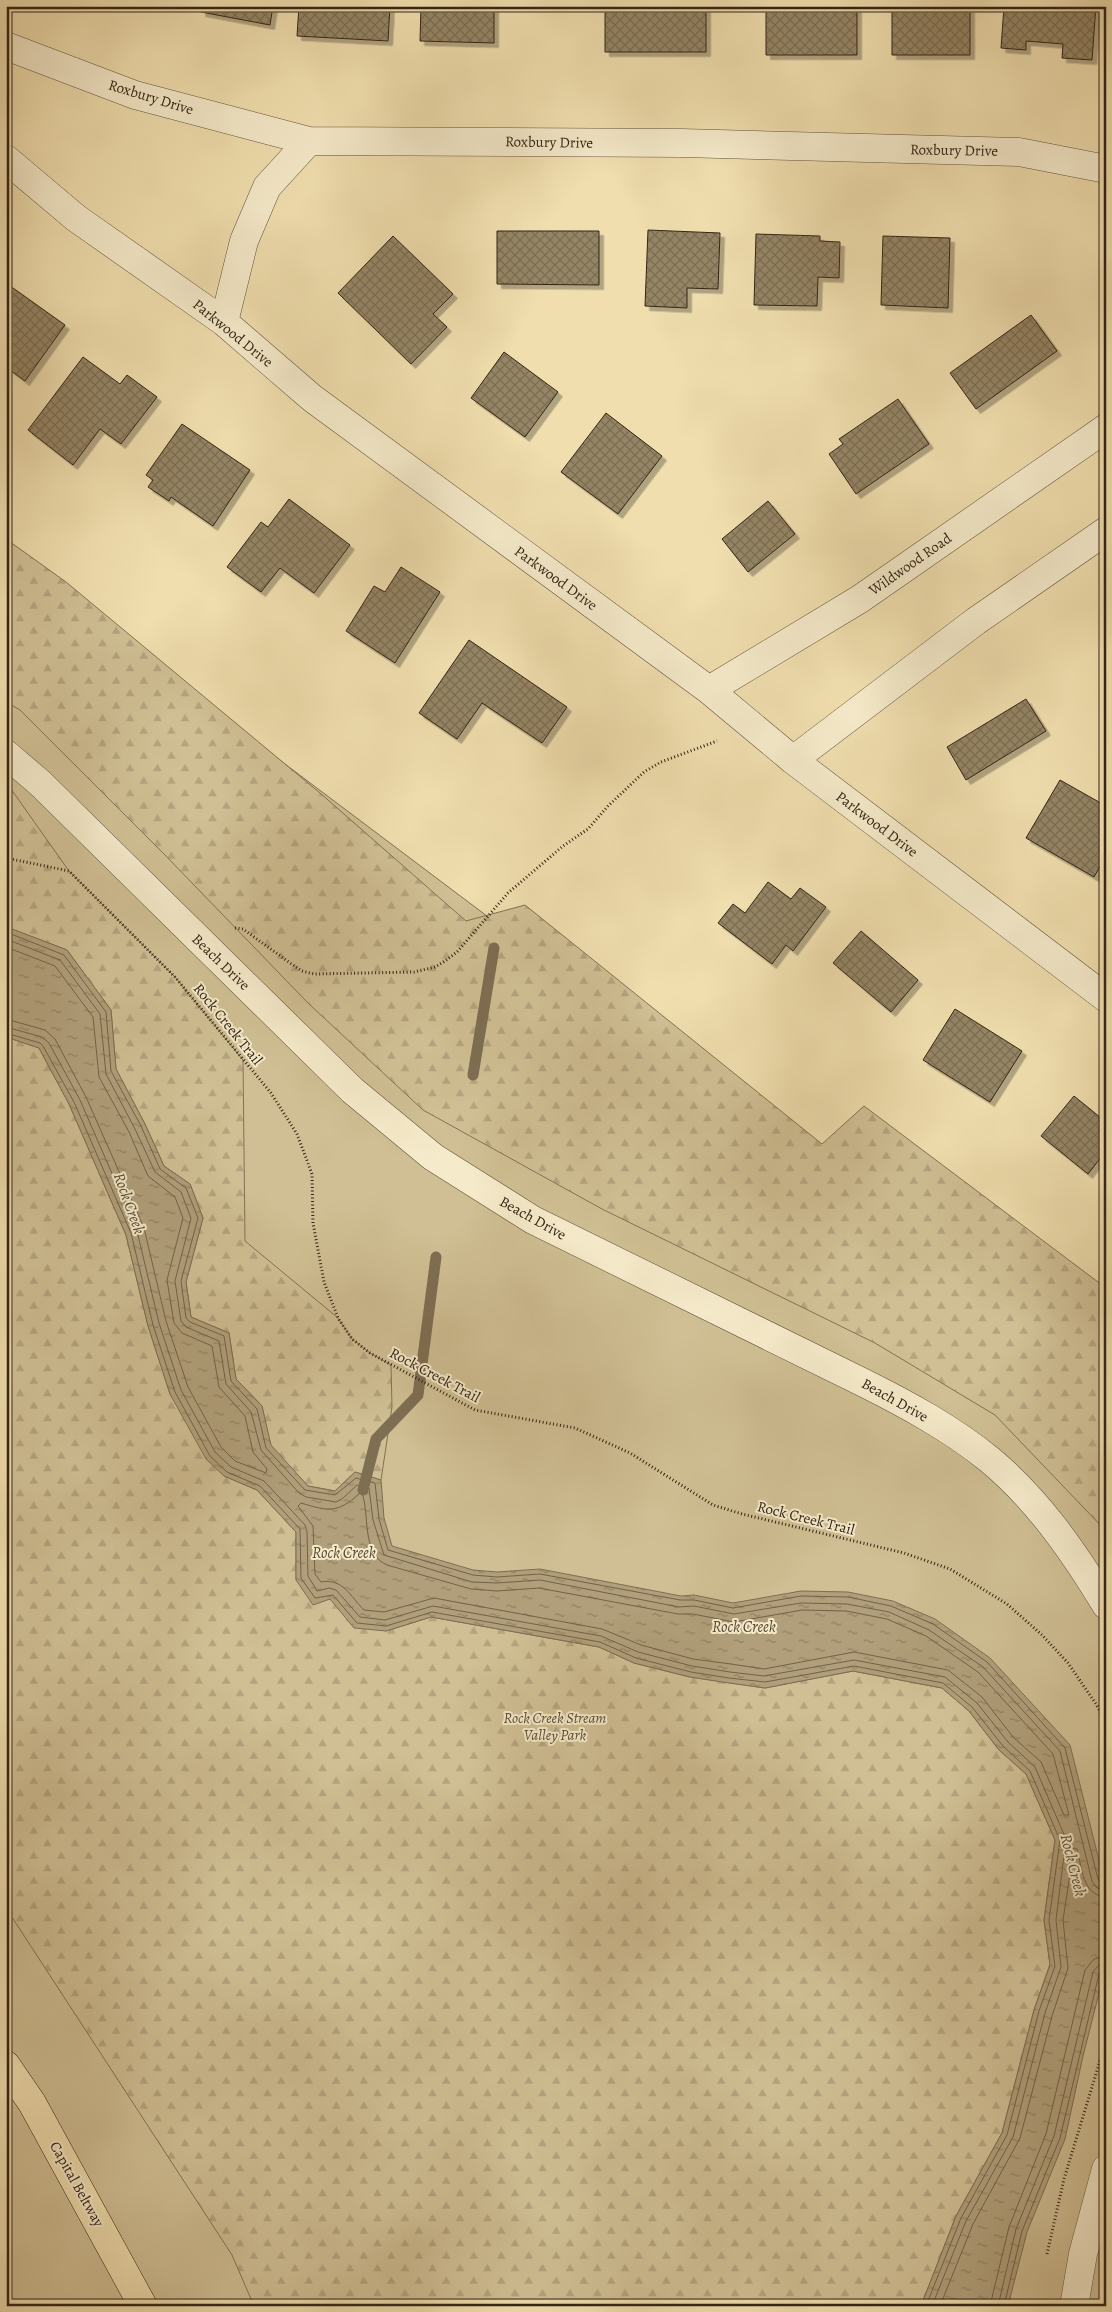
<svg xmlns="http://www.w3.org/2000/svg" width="1112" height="2312" viewBox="0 0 1112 2312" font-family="Alegreya,serif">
  <defs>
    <pattern id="forest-firs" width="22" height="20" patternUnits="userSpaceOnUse" patternTransform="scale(1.25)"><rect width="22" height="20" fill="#d0bf94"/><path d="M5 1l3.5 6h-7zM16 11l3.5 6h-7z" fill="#b3a47f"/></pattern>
    <pattern id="water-ripples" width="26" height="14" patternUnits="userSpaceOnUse" patternTransform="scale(1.25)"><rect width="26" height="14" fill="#b09f7a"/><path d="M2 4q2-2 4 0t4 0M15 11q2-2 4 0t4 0" fill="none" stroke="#908163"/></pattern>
    <pattern id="building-cross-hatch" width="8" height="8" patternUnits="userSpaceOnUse" patternTransform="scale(1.25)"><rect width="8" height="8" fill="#958565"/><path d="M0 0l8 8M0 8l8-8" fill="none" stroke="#7a6d52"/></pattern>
    <filter id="shadow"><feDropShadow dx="4.5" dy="4.5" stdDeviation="0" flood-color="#0004"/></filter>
  </defs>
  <rect width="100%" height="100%" fill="#f0deae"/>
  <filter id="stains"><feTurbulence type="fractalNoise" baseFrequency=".004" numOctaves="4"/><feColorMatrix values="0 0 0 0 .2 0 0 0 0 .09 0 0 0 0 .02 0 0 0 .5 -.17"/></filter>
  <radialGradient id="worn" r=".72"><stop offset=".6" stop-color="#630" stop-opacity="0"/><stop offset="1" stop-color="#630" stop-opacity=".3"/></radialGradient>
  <path fill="#d0bf94" stroke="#827255" d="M 6,554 L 560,971 L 1106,1388 L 1106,2306 L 6,2306 Z"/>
  <path fill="url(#forest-firs)" stroke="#827255" d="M 6,539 L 66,582 L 320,793 L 466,921 L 525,905 L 822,1144 L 864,1106 L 1106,1288 L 1106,1531 L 995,1415 L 875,1343 L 602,1209 L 423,1110 L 308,1003 L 165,855 L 20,710 L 6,702 Z
    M 6,785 L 11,789 L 69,871 L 175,977 L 243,1060 L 245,1241 L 338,1318 L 352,1339 L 370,1353 L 391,1365 L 392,1407 L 381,1480 L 355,1472 L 335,1491 L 308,1486 L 270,1445 L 262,1406 L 236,1379 L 229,1333 L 191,1317 L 186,1282 L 203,1218 L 190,1184 L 164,1166 L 145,1124 L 116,1069 L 111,1010 L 67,950 L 6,927 Z
    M 6,1037 L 39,1048 L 69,1104 L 126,1235 L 148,1326 L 170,1394 L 224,1476 L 257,1490 L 296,1532 L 296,1580 L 386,1631 L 431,1617 L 599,1647 L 634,1663 L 690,1677 L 765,1688 L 853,1671 L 942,1688 L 969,1711 L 999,1750 L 1026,1774 L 1055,1840 L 1044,1920 L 1050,1964 L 1034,2010 L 1002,2133 L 956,2216 L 921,2306 L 254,2306 L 232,2255 L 6,1908 Z"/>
  <path fill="url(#water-ripples)" stroke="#7e6e52" d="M 7,927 L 67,950 L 111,1010 L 116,1069 L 145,1124 L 164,1166 L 190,1184 L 203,1218 L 186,1282 L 191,1317 L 229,1333 L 236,1379 L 262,1406 L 271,1445 L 308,1486 L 335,1491 L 355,1472 L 381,1480 L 384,1518 L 392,1546 L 473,1570 L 497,1572 L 540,1569 L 681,1596 L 694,1595 L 733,1603 L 801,1591 L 848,1592 L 893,1601 L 935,1619 L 990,1658 L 1070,1745 L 1106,1888 L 1106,1966 L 1083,2056 L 1065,2139 L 1027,2232 L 1008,2306 L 921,2306 L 956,2216 L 1002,2133 L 1034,2010 L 1050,1965 L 1044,1920 L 1055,1840 L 1026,1774 L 999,1750 L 969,1711 L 942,1688 L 853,1671 L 765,1688 L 729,1683 L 690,1677 L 634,1663 L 599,1647 L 431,1617 L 386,1631 L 354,1628 L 330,1599 L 313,1605 L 296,1580 L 296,1532 L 257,1490 L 224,1476 L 206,1459 L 170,1394 L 148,1326 L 126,1235 L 69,1104 L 39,1048 L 6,1037 Z"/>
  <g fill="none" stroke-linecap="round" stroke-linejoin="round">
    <path stroke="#726248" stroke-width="1" d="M 6,932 L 64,955 L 106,1012 L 111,1071 L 141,1126 L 160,1169 L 186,1188 L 198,1218 L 181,1281 L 186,1318 L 190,1322 L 224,1336 L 231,1381 L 257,1409 L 266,1448 L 305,1490 L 335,1495 L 356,1478 L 375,1483 L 379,1519 L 388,1550 L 473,1575 L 497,1577 L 540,1574 L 680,1600 L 694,1600 L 733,1608 L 801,1596 L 848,1597 L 891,1606 L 933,1624 L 987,1662 L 1065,1748 L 1098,1879 L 1101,1883 L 1106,1884
      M 6,939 L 60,960 L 100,1014 L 106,1074 L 135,1129 L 155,1172 L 181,1192 L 191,1218 L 175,1281 L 181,1321 L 186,1327 L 219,1341 L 226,1384 L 251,1412 L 261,1450 L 299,1493 L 306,1497 L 336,1502 L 342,1499 L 357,1485 L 369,1488 L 373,1520 L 384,1555 L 472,1582 L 497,1583 L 540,1580 L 679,1607 L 694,1606 L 734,1614 L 801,1603 L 847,1604 L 889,1612 L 929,1630 L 983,1667 L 1060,1751 L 1092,1881 L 1097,1888 L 1106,1890
      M 6,947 L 55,966 L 93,1017 L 99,1077 L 129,1132 L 148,1176 L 175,1197 L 183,1218 L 167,1280 L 174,1323 L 182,1333 L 212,1346 L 219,1387 L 245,1416 L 253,1452 L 267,1469 L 266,1473 L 235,1461 L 221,1447 L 188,1387 L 166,1321 L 144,1228 L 86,1097 L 55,1039 L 45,1030 L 6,1019
      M 6,1027 L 42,1037 L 49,1043 L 80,1100 L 137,1231 L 159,1323 L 181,1390 L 215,1452 L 231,1467 L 264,1481 L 305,1525 L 307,1532 L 308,1576 L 317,1591 L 329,1588 L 336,1590 L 360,1617 L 385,1620 L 433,1606 L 601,1636 L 638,1652 L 692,1666 L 730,1672 L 764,1676 L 854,1660 L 945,1677 L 977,1703 L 1008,1742 L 1035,1767 L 1066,1839 L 1056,1920 L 1061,1967 L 1045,2013 L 1013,2137 L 966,2221 L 932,2306
      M 6,1033 L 40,1043 L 43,1046 L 74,1102 L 131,1233 L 153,1325 L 175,1392 L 210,1456 L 227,1472 L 260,1486 L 300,1529 L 301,1578 L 315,1598 L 333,1595 L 357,1623 L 386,1626 L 432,1612 L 600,1642 L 636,1658 L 691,1672 L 729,1678 L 765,1682 L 854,1666 L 943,1683 L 972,1707 L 1003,1746 L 1030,1771 L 1060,1840 L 1049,1920 L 1055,1966 L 1039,2011 L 1007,2135 L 961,2218 L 926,2306
      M 362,1493 C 370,1514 361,1554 387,1565 L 471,1589 L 497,1591 L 539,1588 L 678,1614 L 693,1614 L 734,1622 L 802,1610 L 846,1611 L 887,1619 L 926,1636 L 978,1672 L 1053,1754 L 1069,1815 L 1064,1815 L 1041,1762 L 1013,1737 L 982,1697 L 948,1670 L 854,1652 L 764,1669 L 731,1664 L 693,1659 L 641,1645 L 602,1629 L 434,1598 L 384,1612 L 364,1610 C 350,1596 343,1578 321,1582 L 315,1574 L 313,1526 L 298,1506 L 301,1503 C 328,1511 337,1514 359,1494 Z
      M 940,2306 L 973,2224 L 1020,2138 L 1052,2016 L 1068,1968 L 1063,1920 L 1074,1848 L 1077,1849 C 1082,1867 1082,1896 1106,1897
      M 990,2306 L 1009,2227 L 1046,2134 L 1085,1970 L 1094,1959 L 1106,1956
      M 998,2306 L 1016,2229 L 1054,2136 L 1093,1972 L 1098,1966 L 1106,1964
      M 1004,2306 L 1022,2231 L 1060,2138 L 1099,1974 L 1101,1971 L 1106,1970"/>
    <path stroke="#7e6e52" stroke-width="11" d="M 473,1075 L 494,948
      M 363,1490 L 376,1439 L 418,1395 L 436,1257"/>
  </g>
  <path fill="url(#building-cross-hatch)" stroke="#332516" filter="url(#shadow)" d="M 202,6 L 273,6 L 270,25 L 201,12 Z
    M 299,6 L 390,6 L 388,41 L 297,36 Z
    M 421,6 L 494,6 L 494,43 L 420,41 Z
    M 605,6 L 706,6 L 706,52 L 605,52 Z
    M 766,6 L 857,6 L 857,55 L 766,55 Z
    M 892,6 L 970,6 L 970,55 L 892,55 Z
    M 1004,6 L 1096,6 L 1092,60 L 1062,58 L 1063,44 L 1026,41 L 1026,50 L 1001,48 Z
    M 648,230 L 720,233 L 718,289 L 687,288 L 687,308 L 645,306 Z
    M 497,231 L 599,231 L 599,285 L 497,284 Z
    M 756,234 L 820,236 L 820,241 L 840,242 L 839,278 L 818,277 L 817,306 L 754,305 Z
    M 393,236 L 453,294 L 433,314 L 447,327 L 411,364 L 338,293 Z
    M 883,236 L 950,238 L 948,308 L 881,305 Z
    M 6,283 L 65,325 L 25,381 L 6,367 Z
    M 1031,315 L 1057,351 L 976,409 L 950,373 Z
    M 504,352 L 558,392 L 525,437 L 471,398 Z
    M 83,357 L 120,384 L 127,375 L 157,397 L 121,444 L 100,429 L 73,465 L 28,430 Z
    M 898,399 L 929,444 L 856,494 L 829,454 L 843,444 L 839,439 Z
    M 606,413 L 662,456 L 618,514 L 561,472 Z
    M 182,424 L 250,470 L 213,526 L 171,497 L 169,501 L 148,487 L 153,480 L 146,475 Z
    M 289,499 L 350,545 L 314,593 L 280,568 L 261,592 L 227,567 L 261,522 L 268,527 Z
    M 768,501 L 795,534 L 748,572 L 722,539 Z
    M 401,567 L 440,592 L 395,663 L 346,631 L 374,586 L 385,592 Z
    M 469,640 L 567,707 L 542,743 L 482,703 L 457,739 L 419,713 Z
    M 1026,699 L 1046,731 L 966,780 L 947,747 Z
    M 1060,780 L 1106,806 L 1106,856 L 1094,877 L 1026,838 Z
    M 768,882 L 791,899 L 800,888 L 826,907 L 793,951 L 786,945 L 772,964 L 718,923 L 733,904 L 745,913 Z
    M 861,931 L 918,980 L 891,1012 L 833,963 Z
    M 955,1009 L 1022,1051 L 990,1102 L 923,1060 Z
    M 1074,1096 L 1106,1122 L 1106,1151 L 1088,1174 L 1041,1136 Z"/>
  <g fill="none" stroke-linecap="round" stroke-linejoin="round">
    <g stroke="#62533c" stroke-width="29">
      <path id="minor" d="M 6,46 L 135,95 L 309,141 L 682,143 L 1019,152 L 1106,169
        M 6,159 L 76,218 L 224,322 L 312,398 L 709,690 L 793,760 L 1106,998
        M 224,322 L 244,241 L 267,187 L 309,141
        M 709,690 L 860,599 L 1106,428
        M 793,760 L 976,621 L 1106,531"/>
    </g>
    <g stroke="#62533c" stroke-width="29">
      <path id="tertiary" d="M 6,754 L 40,783 L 352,1090 L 433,1157 L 533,1220 L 864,1383 C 908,1405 952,1429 990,1460 C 1038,1500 1074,1552 1106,1605
        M 1074,2306 L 1083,2254 L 1106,2169"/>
    </g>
    <g stroke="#332516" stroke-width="29">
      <path id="motorway" d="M 6,2065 L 32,2103 L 143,2306"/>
    </g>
    <path stroke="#332516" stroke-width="3" stroke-dasharray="1 2.5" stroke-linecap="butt" d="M 6,858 L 69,871 L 175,977 L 271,1093 L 297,1134 L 312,1174 L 313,1223 L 324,1282 L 338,1318 L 352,1339 L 370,1353 L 475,1410 L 575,1428 L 630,1453 L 713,1505 L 742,1514 L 904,1553 L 950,1569 L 1007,1604 L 1042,1635 L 1068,1663 L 1096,1704 L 1106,1722
      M 235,928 L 243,929 L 290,963 L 302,971 L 314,974 L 414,972 L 435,967 L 445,961 L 457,952 L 508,893 L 563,846 L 588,829 L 608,806 L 644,772 L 661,762 L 717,741
      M 1047,2254 L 1064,2179 L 1106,2041"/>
    <use href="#minor" stroke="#f5eaca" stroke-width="28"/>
    <use href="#tertiary" stroke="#f5eaca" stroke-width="28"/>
    <use href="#motorway" stroke="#f0deae" stroke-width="28"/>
  </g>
  <g text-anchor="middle" stroke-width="4" stroke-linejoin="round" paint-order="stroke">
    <g font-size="15" fill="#332516" stroke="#f5eaca">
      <text transform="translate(151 97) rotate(17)" y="5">Roxbury Drive</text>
      <text transform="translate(549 142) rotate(1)" y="5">Roxbury Drive</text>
      <text transform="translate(954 150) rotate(1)" y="5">Roxbury Drive</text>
      <text transform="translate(233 333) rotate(39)" y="5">Parkwood Drive</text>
      <text transform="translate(910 564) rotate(-35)" y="5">Wildwood Road</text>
      <text transform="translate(556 578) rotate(36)" y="5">Parkwood Drive</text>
      <text transform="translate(877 824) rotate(37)" y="5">Parkwood Drive</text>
      <text transform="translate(221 962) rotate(44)" y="5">Beach Drive</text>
      <text transform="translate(228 1024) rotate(51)" y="5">Rock Creek Trail</text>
      <text transform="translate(533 1218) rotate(29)" y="5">Beach Drive</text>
      <text transform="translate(435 1375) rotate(28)" y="5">Rock Creek Trail</text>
      <text transform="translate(895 1400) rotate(29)" y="5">Beach Drive</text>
      <text transform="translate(806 1518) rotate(14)" y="5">Rock Creek Trail</text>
      <text transform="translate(77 2184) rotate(61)" y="5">Capital Beltway</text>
    </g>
    <g font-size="15" font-style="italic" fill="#5a4c36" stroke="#f5eaca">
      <text x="555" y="1723">Rock Creek Stream<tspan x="555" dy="17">Valley Park</tspan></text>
    </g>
    <g font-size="16" font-style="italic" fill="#584a34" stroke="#f5eaca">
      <text transform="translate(130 1203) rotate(70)" y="6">Rock Creek</text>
      <text x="344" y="1558">Rock Creek</text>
      <text x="744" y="1632">Rock Creek</text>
      <text transform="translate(1074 1865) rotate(76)" y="6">Rock Creek</text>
    </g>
  </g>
  <rect width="1112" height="2312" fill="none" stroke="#f0deae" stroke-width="25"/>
  <rect x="8" y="8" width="1097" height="2297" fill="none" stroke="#332516" stroke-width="2.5"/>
  <rect x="12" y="12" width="1087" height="2287" fill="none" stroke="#332516"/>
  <rect width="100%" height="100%" filter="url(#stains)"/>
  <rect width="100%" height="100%" fill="url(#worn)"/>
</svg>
